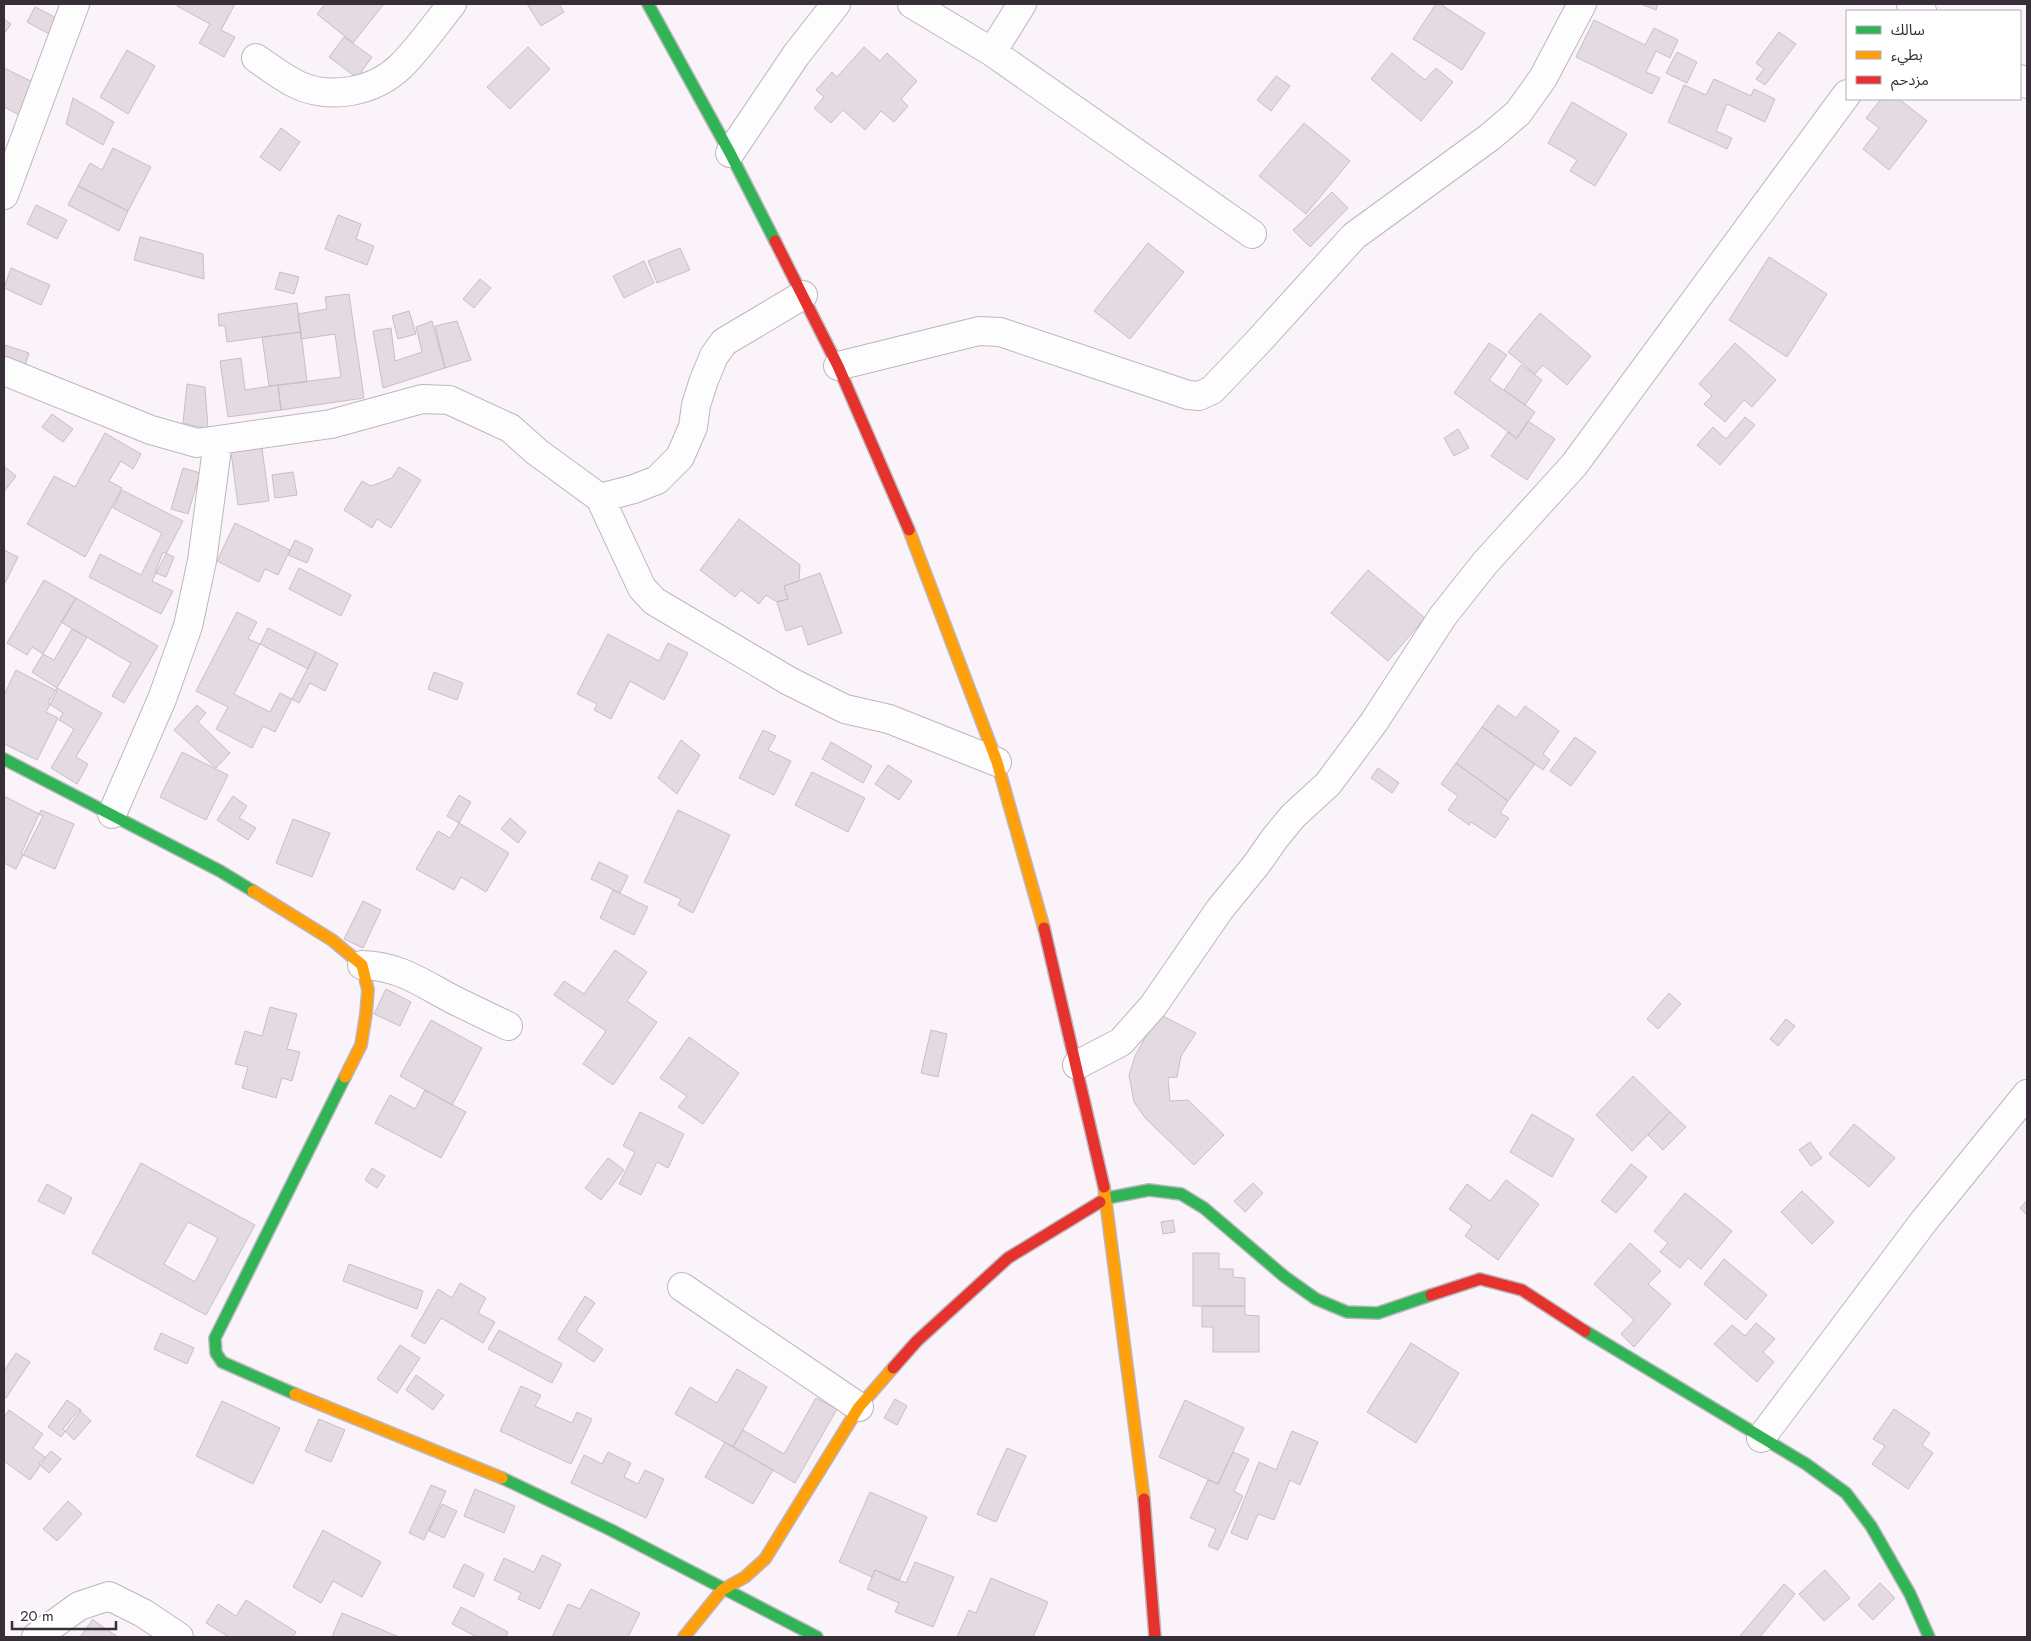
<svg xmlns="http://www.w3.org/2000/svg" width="2031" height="1641" viewBox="0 0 2031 1641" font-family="Jost,'Noto Sans Arabic',sans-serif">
  <rect width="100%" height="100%" fill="#faf4fa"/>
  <path fill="#e3dbe1" stroke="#c7bfc5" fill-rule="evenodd" d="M 178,4 L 235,4 L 221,30 L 235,37 L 224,57 L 199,43 L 210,24 L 177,6 Z
    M 325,4 L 384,4 L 353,43 L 317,14 Z
    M 527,4 L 559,4 L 564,12 L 541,26 Z
    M 1436,4 L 1440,4 L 1485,33 L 1462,70 L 1413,39 Z
    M 1641,4 L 1658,4 L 1656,10 Z
    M 35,7 L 59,19 L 51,35 L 27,22 Z
    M 4,19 L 11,24 L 4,34 Z
    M 1594,20 L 1645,45 L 1654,28 L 1678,40 L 1670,58 L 1656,51 L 1646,72 L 1660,78 L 1652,94 L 1576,57 Z
    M 1779,32 L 1796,44 L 1765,85 L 1756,79 L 1764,69 L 1756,63 Z
    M 344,37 L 372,57 L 357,78 L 329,57 Z
    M 528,47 L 550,69 L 510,109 L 487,87 Z
    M 864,47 L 880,61 L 887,53 L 917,81 L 901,99 L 908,106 L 894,122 L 881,111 L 865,130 L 843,110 L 831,123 L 814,108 L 824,97 L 816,90 L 832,72 L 837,77 Z
    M 127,50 L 155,66 L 128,114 L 100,97 Z
    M 1677,52 L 1697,62 L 1687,83 L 1666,73 Z
    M 1392,53 L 1425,80 L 1436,68 L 1453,82 L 1421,121 L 1371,79 Z
    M 4,68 L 39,85 L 23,117 L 4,107 Z
    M 1276,76 L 1290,86 L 1271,111 L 1257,100 Z
    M 1714,79 L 1751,96 L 1754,89 L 1775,99 L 1765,122 L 1727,104 L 1716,131 L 1732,138 L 1727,149 L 1668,122 L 1684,85 L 1706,95 Z
    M 73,98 L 114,122 L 103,145 L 66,124 Z
    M 1881,99 L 1899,99 L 1927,121 L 1889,170 L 1863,149 L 1879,128 L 1866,118 Z
    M 1572,102 L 1627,134 L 1595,186 L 1570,171 L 1577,160 L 1548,143 Z
    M 1304,123 L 1350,161 L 1306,214 L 1259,176 Z
    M 281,128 L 300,142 L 280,171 L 260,157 Z
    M 113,148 L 151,167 L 128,211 L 78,186 L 90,163 L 102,170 Z
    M 78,186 L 128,211 L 119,231 L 68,205 Z
    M 1332,192 L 1348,208 L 1310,247 L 1293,230 Z
    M 36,205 L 67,220 L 57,239 L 27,224 Z
    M 338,215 L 361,224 L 356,239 L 374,246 L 367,265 L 325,249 Z
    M 140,237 L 203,254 L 204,279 L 134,260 Z
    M 1148,243 L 1184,272 L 1130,339 L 1094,311 Z
    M 680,248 L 690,270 L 657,283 L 648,261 Z
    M 1769,257 L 1827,294 L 1787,357 L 1729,320 Z
    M 644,261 L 654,283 L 624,298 L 613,276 Z
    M 11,268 L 50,285 L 41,305 L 4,288 Z
    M 280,272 L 299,277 L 294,294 L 275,289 Z
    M 480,279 L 491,288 L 474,308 L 463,299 Z
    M 349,294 L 364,398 L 281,410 L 278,385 L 341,377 L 335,334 L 301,339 L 298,314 L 327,309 L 325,297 Z
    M 297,303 L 301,332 L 227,342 L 225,326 L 219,326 L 218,314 Z
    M 409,311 L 416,334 L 398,339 L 392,316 Z
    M 1540,313 L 1591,356 L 1567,385 L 1543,365 L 1535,374 L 1508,352 Z
    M 432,321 L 445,368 L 383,388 L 373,331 L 391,328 L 395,361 L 422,352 L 416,327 Z
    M 457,321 L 471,360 L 445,368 L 435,326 Z
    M 301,332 L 307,382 L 269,386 L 262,337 Z
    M 1489,343 L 1507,355 L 1489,380 L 1535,412 L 1517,438 L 1454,393 Z
    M 1735,343 L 1776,380 L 1752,407 L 1744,400 L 1725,422 L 1704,404 L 1712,396 L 1699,384 Z
    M 5,345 L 29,353 L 25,366 L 4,359 Z
    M 241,358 L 245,390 L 278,385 L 281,410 L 228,417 L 220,361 Z
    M 1521,365 L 1542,380 L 1525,405 L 1504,390 Z
    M 187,384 L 205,387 L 208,429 L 183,423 Z
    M 52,414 L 73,429 L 63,442 L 42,427 Z
    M 1745,417 L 1755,425 L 1720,465 L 1697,445 L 1713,427 L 1726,439 Z
    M 1528,421 L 1555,439 L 1527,480 L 1491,456 L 1508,432 L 1516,439 Z
    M 1458,429 L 1469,448 L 1454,456 L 1444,438 Z
    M 105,433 L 141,454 L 133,469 L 121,461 L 109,481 L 122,488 L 85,557 L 27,524 L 54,476 L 75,487 Z
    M 262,448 L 269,501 L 238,505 L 231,452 Z
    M 4,466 L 16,476 L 4,492 Z
    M 399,467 L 421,480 L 391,528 L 377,519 L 372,528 L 344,510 L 362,481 L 371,486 L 392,478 Z
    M 183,468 L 200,473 L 188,514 L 171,509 Z
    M 293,472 L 297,495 L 275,498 L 272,475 Z
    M 122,490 L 183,521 L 152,581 L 173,591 L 161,614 L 89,577 L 100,554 L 141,575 L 162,533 L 113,508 Z
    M 739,519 L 800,565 L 799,581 L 784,586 L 788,599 L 777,602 L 766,595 L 759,604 L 741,590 L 735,597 L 700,570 Z
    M 235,523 L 290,550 L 278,575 L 265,569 L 259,582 L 217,561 Z
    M 295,540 L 313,549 L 307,563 L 288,555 Z
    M 4,550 L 18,557 L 4,585 Z
    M 163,552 L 174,557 L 166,577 L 155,573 Z
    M 299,568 L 351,595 L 341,616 L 289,589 Z
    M 1368,570 L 1425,618 L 1388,661 L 1331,613 Z
    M 820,573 L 842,633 L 808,645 L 802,626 L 786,631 L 777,602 L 788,599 L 784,586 Z
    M 44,580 L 76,598 L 43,654 L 32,647 L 27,655 L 7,643 Z
    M 76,598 L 158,646 L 124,703 L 112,696 L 131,663 L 61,622 Z
    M 237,612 L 257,622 L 248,639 L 260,644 L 234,694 L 270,712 L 280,693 L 292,699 L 275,732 L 263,726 L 252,748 L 216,729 L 228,707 L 196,691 Z
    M 268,628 L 316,652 L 308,669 L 260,644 Z
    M 72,629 L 87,637 L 57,688 L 32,672 L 43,654 L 54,660 Z
    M 608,634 L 659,661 L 668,643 L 688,653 L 664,700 L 630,681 L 611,719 L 594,710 L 597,704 L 577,694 Z
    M 316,652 L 338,664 L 325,691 L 310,683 L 299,703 L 292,699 Z
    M 16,670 L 57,691 L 46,712 L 58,718 L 37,760 L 4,744 L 4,695 Z
    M 434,672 L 463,683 L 457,700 L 428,689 Z
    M 57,688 L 102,713 L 76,757 L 88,764 L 77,784 L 51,768 L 74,729 L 59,720 L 63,713 L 48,703 Z
    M 197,705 L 206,713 L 198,722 L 230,753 L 216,768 L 174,730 Z
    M 1498,705 L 1516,718 L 1525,706 L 1559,731 L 1543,754 L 1550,760 L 1543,770 L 1482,727 Z
    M 1482,727 L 1535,764 L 1508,801 L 1456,763 Z
    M 763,730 L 776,736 L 768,750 L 791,761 L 774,795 L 739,778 Z
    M 1575,737 L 1596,752 L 1571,786 L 1550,771 Z
    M 681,740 L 700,755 L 677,794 L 658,778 Z
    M 831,742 L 872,766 L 863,783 L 822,759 Z
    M 182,752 L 228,775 L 206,820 L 160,797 Z
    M 1456,763 L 1508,801 L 1500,813 L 1509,818 L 1495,838 L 1471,822 L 1469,825 L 1448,810 L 1458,796 L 1441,784 Z
    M 888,765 L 912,781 L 899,800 L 875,784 Z
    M 1378,768 L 1399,783 L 1392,793 L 1371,778 Z
    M 812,772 L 865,798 L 848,832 L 795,805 Z
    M 459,795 L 471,802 L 459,823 L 447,816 Z
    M 4,796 L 43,816 L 16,869 L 4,863 Z
    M 233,796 L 247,806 L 239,818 L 256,828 L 248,840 L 217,820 Z
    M 41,810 L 74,824 L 55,869 L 21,854 Z
    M 678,810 L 730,835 L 693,913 L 678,905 L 681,899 L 644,882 Z
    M 510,818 L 526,832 L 518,843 L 501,829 Z
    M 293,819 L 330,833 L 312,877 L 276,863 Z
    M 459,823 L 509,853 L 486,892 L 461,877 L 454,890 L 416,869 L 438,831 L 450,838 Z
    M 599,862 L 628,876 L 620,893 L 591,879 Z
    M 613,890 L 648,907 L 634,935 L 600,918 Z
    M 363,901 L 381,910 L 363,948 L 344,939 Z
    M 615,950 L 647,972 L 627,1001 L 657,1022 L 613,1085 L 583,1064 L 606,1031 L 554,995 L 564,981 L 584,994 Z
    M 386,989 L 411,1002 L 400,1026 L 374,1014 Z
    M 1669,993 L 1681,1004 L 1658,1029 L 1647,1019 Z
    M 270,1007 L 297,1014 L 287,1049 L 300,1052 L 292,1081 L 282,1078 L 276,1098 L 242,1088 L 248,1067 L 235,1064 L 245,1031 L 262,1036 Z
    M 1163,1016 L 1196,1033 L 1181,1056 L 1177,1077 L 1168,1078 L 1170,1101 L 1188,1100 L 1224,1135 L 1194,1165 L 1146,1119 L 1134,1102 L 1129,1075 L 1135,1056 L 1146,1036 Z
    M 1786,1019 L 1795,1026 L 1778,1046 L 1770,1039 Z
    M 431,1020 L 482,1048 L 452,1105 L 400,1076 Z
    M 931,1030 L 947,1034 L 938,1077 L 921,1073 Z
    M 689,1037 L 739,1073 L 703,1124 L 678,1107 L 687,1096 L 660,1078 Z
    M 1633,1076 L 1670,1112 L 1632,1151 L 1596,1115 Z
    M 425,1090 L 466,1112 L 441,1158 L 375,1123 L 390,1095 L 415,1109 Z
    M 640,1112 L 684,1134 L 668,1168 L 657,1162 L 641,1195 L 619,1184 L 635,1152 L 623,1146 Z
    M 1670,1112 L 1686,1127 L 1663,1150 L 1648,1135 Z
    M 1532,1114 L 1574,1139 L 1552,1177 L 1510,1152 Z
    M 1854,1124 L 1895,1158 L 1869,1187 L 1829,1154 Z
    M 1810,1142 L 1822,1158 L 1811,1166 L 1799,1150 Z
    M 608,1158 L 624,1170 L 601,1200 L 585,1188 Z
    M 141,1163 L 255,1225 L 206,1315 L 92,1253 ZM 188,1222 L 218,1238 L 195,1282 L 164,1264 Z
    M 1631,1164 L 1647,1177 L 1616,1213 L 1601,1201 Z
    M 372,1168 L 385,1176 L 377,1188 L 365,1180 Z
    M 1506,1180 L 1539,1204 L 1498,1260 L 1465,1236 L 1472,1226 L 1449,1209 L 1467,1184 L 1490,1201 Z
    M 1253,1183 L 1263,1193 L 1245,1212 L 1234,1201 Z
    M 47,1184 L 72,1198 L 64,1214 L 38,1201 Z
    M 1802,1191 L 1834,1222 L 1812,1244 L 1781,1212 Z
    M 1685,1193 L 1732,1231 L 1701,1269 L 1688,1258 L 1680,1268 L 1660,1252 L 1668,1243 L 1654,1231 Z
    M 2027,1200 L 2027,1215 L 2020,1208 Z
    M 1173,1220 L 1175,1232 L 1163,1234 L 1161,1222 Z
    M 1630,1243 L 1661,1271 L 1648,1284 L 1671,1304 L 1634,1347 L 1621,1334 L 1634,1320 L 1594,1284 Z
    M 1193,1253 L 1219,1253 L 1219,1269 L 1233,1269 L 1233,1277 L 1245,1278 L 1245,1306 L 1193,1306 Z
    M 1724,1259 L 1767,1295 L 1746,1320 L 1704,1284 Z
    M 349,1264 L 423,1291 L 417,1309 L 343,1281 Z
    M 460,1283 L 486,1298 L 478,1313 L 495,1322 L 483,1343 L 441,1318 L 425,1344 L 411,1336 L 438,1289 L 452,1298 Z
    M 585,1296 L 595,1303 L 576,1331 L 603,1349 L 594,1362 L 558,1339 Z
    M 1202,1306 L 1245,1306 L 1245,1315 L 1259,1316 L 1259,1352 L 1213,1352 L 1213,1327 L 1202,1327 Z
    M 1756,1323 L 1775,1339 L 1763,1352 L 1774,1362 L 1757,1382 L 1714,1344 L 1732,1325 L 1745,1336 Z
    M 499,1330 L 562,1364 L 552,1383 L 488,1349 Z
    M 161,1333 L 194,1348 L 187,1364 L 154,1349 Z
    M 1411,1343 L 1459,1373 L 1416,1443 L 1367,1412 Z
    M 400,1345 L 420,1358 L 397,1393 L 377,1379 Z
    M 16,1353 L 30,1362 L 6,1398 L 4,1396 L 4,1371 Z
    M 737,1369 L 767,1387 L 733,1447 L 675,1414 L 690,1387 L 717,1403 Z
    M 416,1375 L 444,1395 L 433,1410 L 406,1390 Z
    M 521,1386 L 541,1395 L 535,1406 L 572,1423 L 577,1412 L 592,1419 L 571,1464 L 500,1431 Z
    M 816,1398 L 837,1409 L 795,1483 L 733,1447 L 743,1430 L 784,1454 Z
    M 895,1399 L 907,1406 L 897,1425 L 884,1418 Z
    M 67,1400 L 81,1410 L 61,1437 L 48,1427 Z
    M 1185,1400 L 1244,1428 L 1218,1484 L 1159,1457 Z
    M 222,1401 L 280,1428 L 253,1484 L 196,1456 Z
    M 1894,1409 L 1930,1433 L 1922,1445 L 1933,1453 L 1908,1489 L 1872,1464 L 1885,1446 L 1873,1439 Z
    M 9,1410 L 43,1434 L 33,1448 L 46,1458 L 30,1480 L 4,1461 L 4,1417 Z
    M 79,1410 L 91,1421 L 74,1440 L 63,1429 Z
    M 319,1419 L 345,1430 L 331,1462 L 305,1451 Z
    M 1292,1431 L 1318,1442 L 1300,1485 L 1290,1480 L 1274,1520 L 1258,1514 L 1247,1540 L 1231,1533 L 1259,1462 L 1276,1470 Z
    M 725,1442 L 773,1470 L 753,1504 L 705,1477 Z
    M 1007,1448 L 1026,1456 L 996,1522 L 977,1514 Z
    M 51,1451 L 61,1459 L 49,1473 L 39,1464 Z
    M 608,1452 L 631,1463 L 624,1477 L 638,1484 L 645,1470 L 664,1479 L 646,1518 L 571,1483 L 584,1455 L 602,1464 Z
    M 1233,1452 L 1249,1459 L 1234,1491 L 1243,1496 L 1218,1550 L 1208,1546 L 1216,1529 L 1190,1518 L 1208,1480 L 1218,1484 Z
    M 431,1485 L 446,1491 L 424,1540 L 409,1533 Z
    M 475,1489 L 515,1506 L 504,1533 L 464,1516 Z
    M 870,1492 L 927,1517 L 899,1581 L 875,1570 L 872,1577 L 839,1562 Z
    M 68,1501 L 82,1514 L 57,1541 L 43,1529 Z
    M 442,1504 L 457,1511 L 444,1538 L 429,1531 Z
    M 323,1530 L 381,1562 L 362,1597 L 333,1581 L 321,1603 L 293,1587 Z
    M 542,1555 L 561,1564 L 540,1609 L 518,1599 L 521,1593 L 494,1580 L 504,1558 L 534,1572 Z
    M 915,1562 L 954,1577 L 933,1627 L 895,1612 L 899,1603 L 867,1589 L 875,1570 L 906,1583 Z
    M 464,1564 L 484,1574 L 474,1597 L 453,1587 Z
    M 1825,1570 L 1850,1598 L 1824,1621 L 1799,1594 Z
    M 991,1578 L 1048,1602 L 1033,1637 L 957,1637 L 969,1610 L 976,1613 Z
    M 1880,1583 L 1895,1598 L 1873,1620 L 1858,1605 Z
    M 1784,1584 L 1795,1594 L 1760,1637 L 1739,1637 Z
    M 591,1589 L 640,1613 L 628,1637 L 552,1637 L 568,1604 L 580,1609 Z
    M 246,1600 L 296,1632 L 293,1637 L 229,1637 L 206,1623 L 218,1604 L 236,1616 Z
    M 461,1607 L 508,1632 L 506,1637 L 477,1637 L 452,1624 Z
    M 342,1613 L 399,1637 L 332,1637 Z
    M 93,1619 L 96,1622 L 118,1637 L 80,1637 Z"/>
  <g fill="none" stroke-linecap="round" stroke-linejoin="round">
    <g stroke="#bcb6bd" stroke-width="30">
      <path id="street" d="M 912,4 L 992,52 L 1252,234
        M 1911,4 L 1922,11
        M 992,52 L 1022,4
        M 256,58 C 269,67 283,78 298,85 C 331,100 374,92 401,66 C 420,47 435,25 452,4
        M 2020,79 L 2027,84
        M 730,153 L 796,55 L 836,4
        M 4,195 L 75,4
        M 838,366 L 979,331 L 1000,332 L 1188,395 L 1199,396 L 1212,390 L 1256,344 L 1354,236 L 1490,137 L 1518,113 L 1543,78 L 1582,4
        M 4,371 L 151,430 L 197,443 L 331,424 L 422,399 L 449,400 L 510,428 L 537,452 L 600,498 L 634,489 L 657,480 L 680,457 L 693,427 L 696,405 L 704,380 L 714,356 L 724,342 L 803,295
        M 600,498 L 642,588 L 654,601 L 789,681 L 845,709 L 889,719 L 997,762
        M 112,814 L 162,699 L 188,626 L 202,561 L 218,441
        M 362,965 C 399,966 420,982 452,999 C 470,1008 489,1017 508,1026
        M 1077,1065 L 1121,1042 L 1153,1006 L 1220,909 L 1256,865 L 1275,838 L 1293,816 L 1328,784 L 1374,722 L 1443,616 L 1485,563 L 1574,465 L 1847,94
        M 682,1287 L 859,1407
        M 1761,1438 L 1924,1221 L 2027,1094
        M 36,1637 L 79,1606 L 109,1596 L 143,1613 L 179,1637"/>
    </g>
    <g stroke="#bcb6bd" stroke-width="14">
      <path id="fast" d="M 648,4 L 730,153 L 775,241
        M 4,759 L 220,871 L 253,891
        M 1100,1202 L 1107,1198 L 1149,1190 L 1181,1194 L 1204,1208 L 1285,1277 L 1316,1299 L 1347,1312 L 1378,1313 L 1431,1295
        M 1585,1331 L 1806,1464 L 1846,1493 L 1871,1526 L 1910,1594 L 1929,1637
        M 295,1394 L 222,1362 L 216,1353 L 215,1338 L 345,1077
        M 502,1478 L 611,1530 L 817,1637"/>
    </g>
    <g stroke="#bcb6bd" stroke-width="14">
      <path id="slow" d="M 909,530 L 997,762 L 1044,928
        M 253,891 L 332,940 L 362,965 L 368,990 L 366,1014 L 361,1045 L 345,1077
        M 1104,1187 L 1144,1499
        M 295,1394 L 502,1478
        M 684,1637 L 722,1590 L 745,1577 L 765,1559 L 859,1407 L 893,1368"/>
    </g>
    <g stroke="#bcb6bd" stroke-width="14">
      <path id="jam" d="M 775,241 L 838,366 L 909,530
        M 1044,928 L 1104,1187
        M 1431,1295 L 1480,1279 L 1522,1290 L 1585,1331
        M 893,1368 L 917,1341 L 1008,1258 L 1100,1202
        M 1144,1499 L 1155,1637"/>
    </g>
    <use href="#street" stroke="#fefdfe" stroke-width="28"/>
    <use href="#fast" stroke="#30b455" stroke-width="11"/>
    <use href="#slow" stroke="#ff9f0a" stroke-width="11"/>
    <use href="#jam" stroke="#e5322d" stroke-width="11"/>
  </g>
  <rect width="2031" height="1641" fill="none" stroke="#372f37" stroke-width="10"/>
  <rect x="1846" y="10" width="175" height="90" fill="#ffffff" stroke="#afacaf"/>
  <rect x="1856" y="26" width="25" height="8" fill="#30b455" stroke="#afacaf"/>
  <text x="1891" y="35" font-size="15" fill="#372f37">سالك</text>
  <rect x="1856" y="51" width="25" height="8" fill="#ff9f0a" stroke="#afacaf"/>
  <text x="1891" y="60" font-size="15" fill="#372f37">بطيء</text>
  <rect x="1856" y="76" width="25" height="8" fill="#e5322d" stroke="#afacaf"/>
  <text x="1891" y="85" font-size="15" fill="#372f37">مزدحم</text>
  <path d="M12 1621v8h104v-8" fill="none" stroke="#372f37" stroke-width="2.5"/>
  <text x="20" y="1621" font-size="15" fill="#372f37" stroke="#ffffff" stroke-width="4" paint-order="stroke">20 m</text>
</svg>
